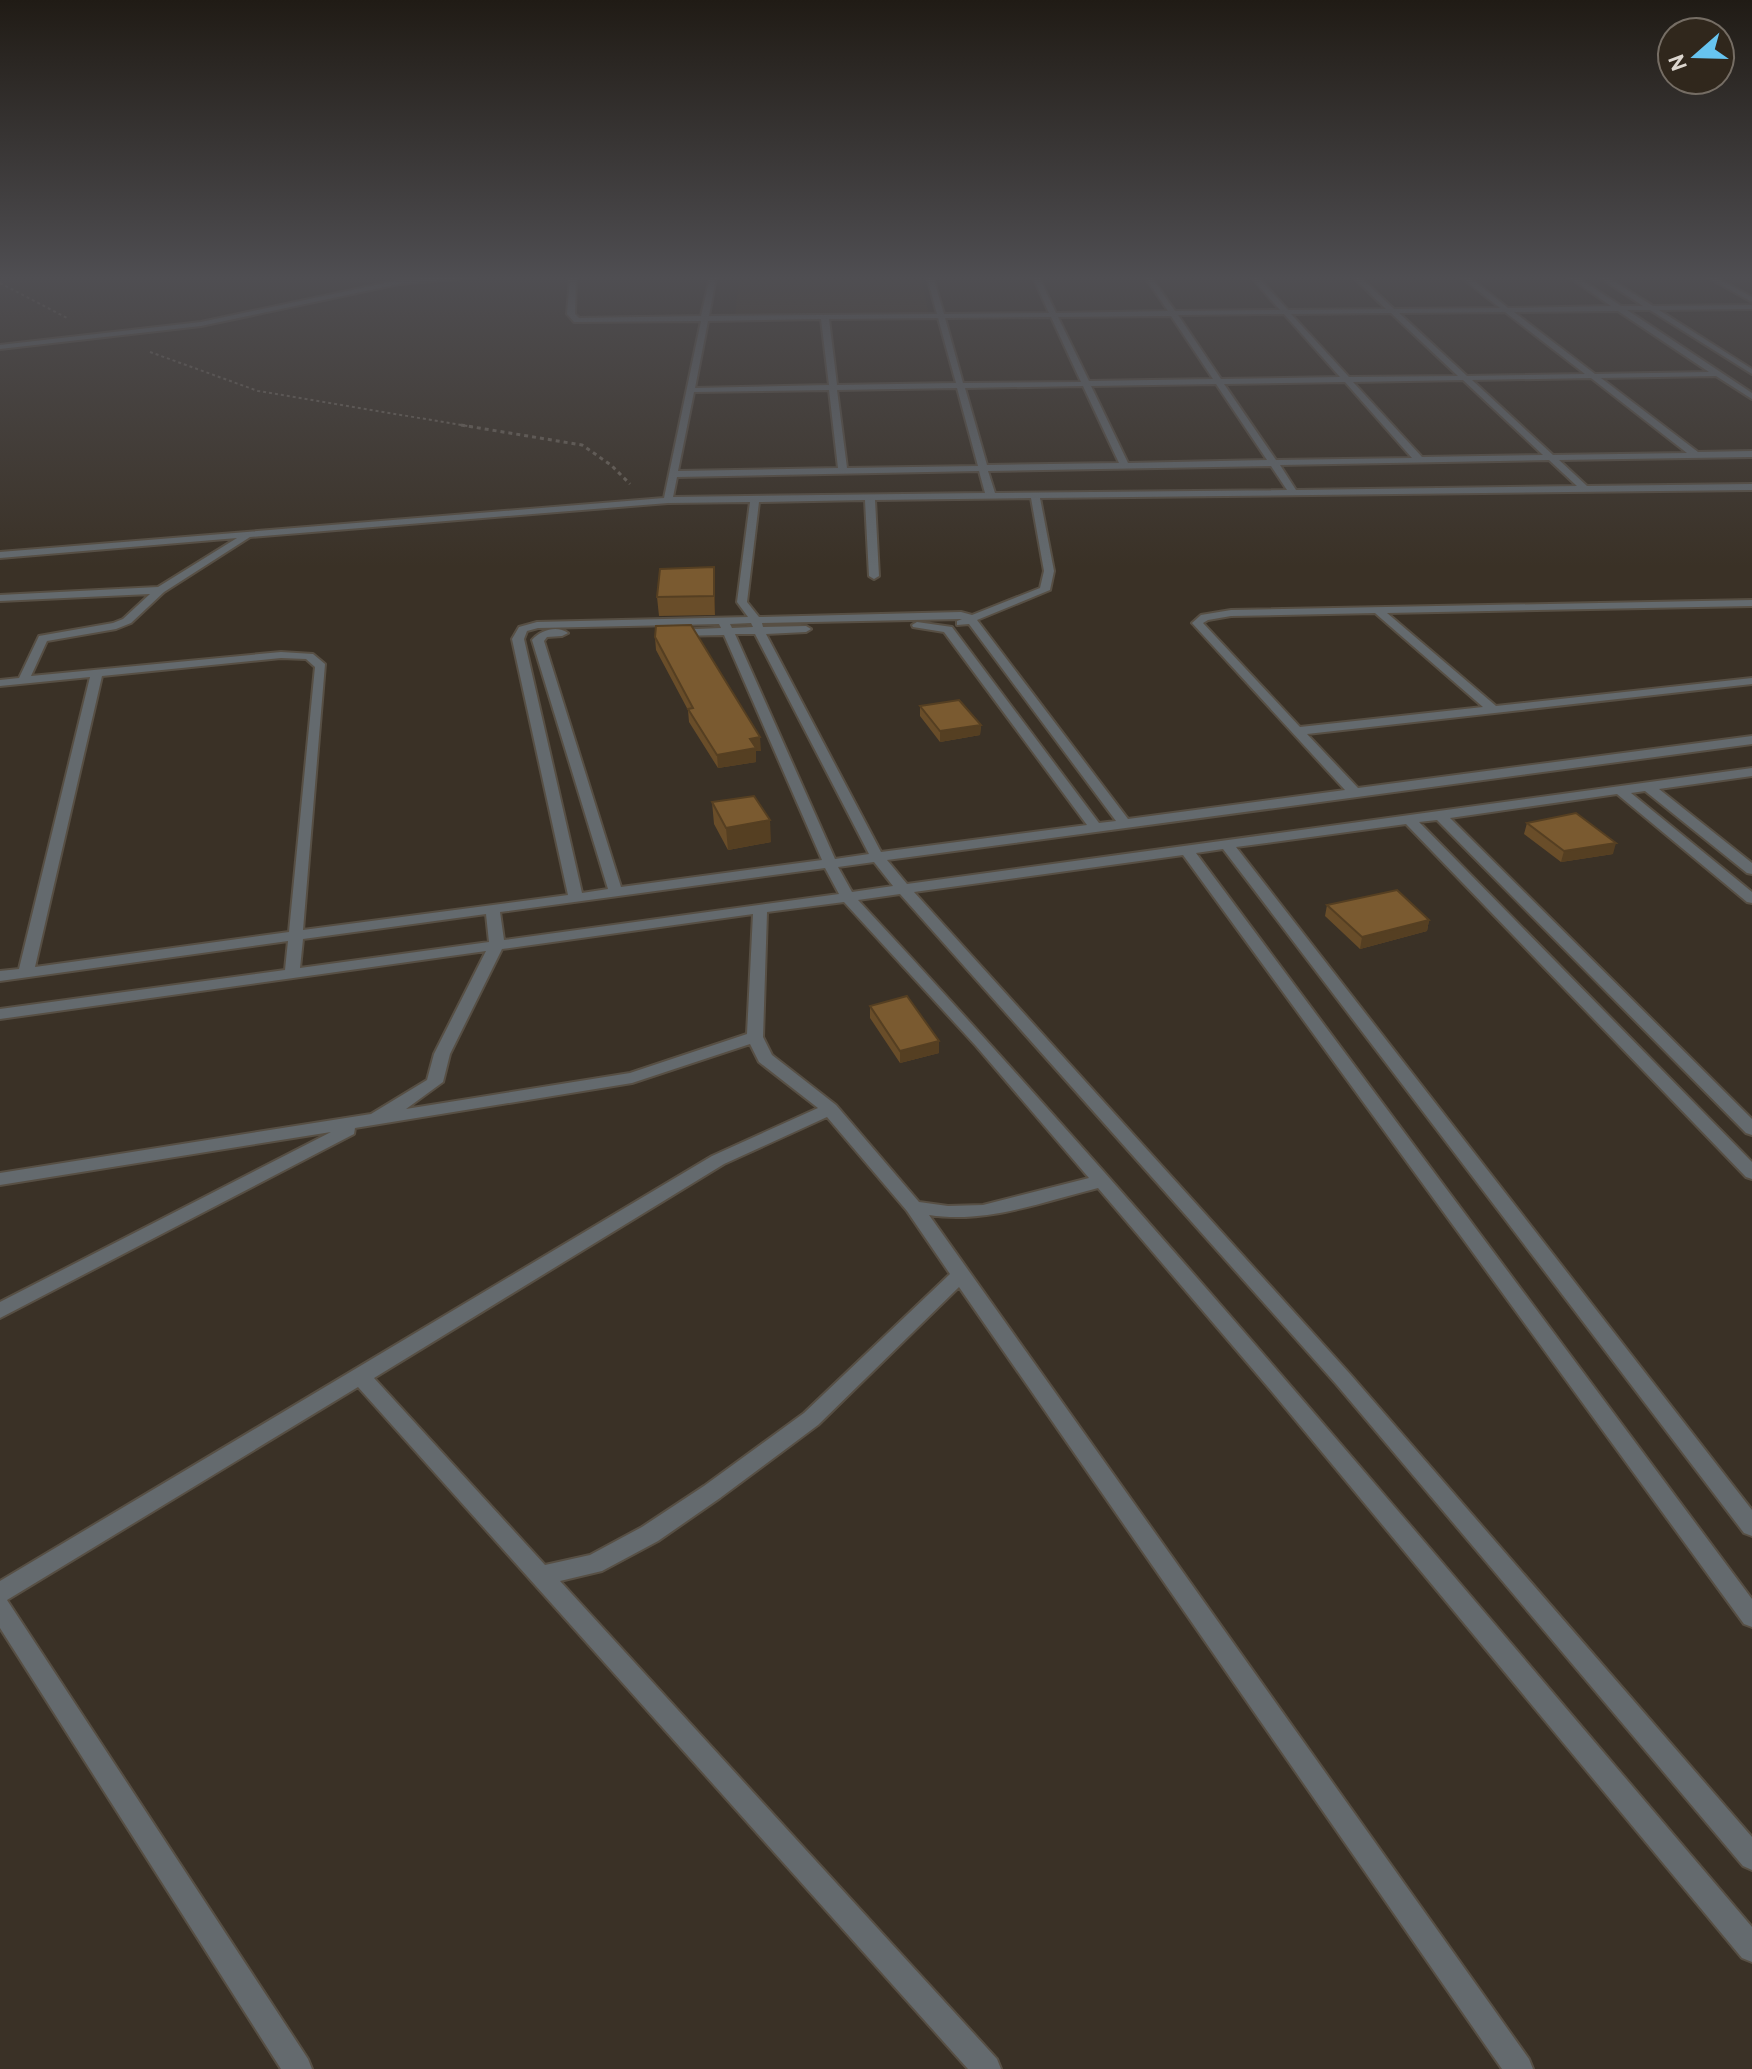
<svg xmlns="http://www.w3.org/2000/svg" width="1752" height="2069" viewBox="0 0 1752 2069" font-family="Overpass,sans-serif">
  <rect width="100%" height="100%" fill="#3a3126"/>
  <path fill="#433625" d="M 739,277 L 921,277 L 929,314 L 735,316 Z"/>
  <g fill="none" stroke-linecap="round" stroke-linejoin="round">
    <g stroke="#574f44" stroke-width="4">
      <path id="minor" d="M 440,277 L 476,277 L 399,284 L 201,326 L 0,349 L 0,345 L 201,322 L 399,280 Z
        M 570,277 L 576,277 L 575,314 L 579,318 L 701,316 L 710,277 L 716,277 L 709,316 L 937,314 L 927,277 L 933,277 L 944,314 L 1049,313 L 1033,277 L 1039,277 L 1056,313 L 1168,311 L 1145,277 L 1151,277 L 1175,311 L 1280,310 L 1251,277 L 1258,277 L 1288,310 L 1386,309 L 1353,277 L 1360,277 L 1394,309 L 1500,308 L 1461,277 L 1469,277 L 1508,308 L 1611,306 L 1569,277 L 1577,277 L 1621,306 L 1643,306 L 1599,277 L 1607,277 L 1653,306 L 1752,305 L 1752,309 L 1659,310 L 1752,369 L 1752,374 L 1650,310 L 1627,310 L 1752,393 L 1752,399 L 1716,376 L 1601,378 L 1698,452 L 1752,451 L 1752,457 L 1559,460 L 1587,486 L 1752,484 L 1752,490 L 1040,498 L 1054,571 L 1050,590 L 977,620 L 1128,819 L 1345,790 L 1192,623 L 1201,615 L 1231,610 L 1752,600 L 1752,606 L 1387,613 L 1496,706 L 1752,678 L 1752,684 L 1307,734 L 1358,788 L 1752,736 L 1752,744 L 887,860 L 907,884 L 1752,768 L 1752,776 L 1659,789 L 1752,863 L 1752,874 L 1747,873 L 1645,791 L 1631,793 L 1752,892 L 1752,903 L 1747,902 L 1617,794 L 1450,818 L 1752,1119 L 1752,1135 L 1746,1133 L 1437,820 L 1419,822 L 1752,1162 L 1752,1179 L 1746,1177 L 1406,824 L 1236,847 L 1752,1510 L 1752,1536 L 1744,1533 L 1223,849 L 1196,853 L 1752,1599 L 1752,1627 L 1744,1624 L 1183,855 L 914,892 L 1350,1374 L 1752,1837 L 1752,1870 L 1743,1866 L 1336,1384 L 900,894 L 858,900 C 1167,1233 1458,1582 1752,1927 L 1752,1962 L 1742,1958 L 1273,1393 L 1098,1188 C 1042,1202 986,1224 929,1215 L 1529,2059 L 1533,2069 L 1502,2069 L 959,1287 L 818,1425 L 720,1498 L 658,1541 L 602,1571 L 560,1581 L 997,2059 L 1001,2069 L 968,2069 L 358,1387 L 7,1600 L 308,2059 L 312,2069 L 281,2069 L 0,1628 L 0,1581 L 712,1156 L 818,1108 L 759,1062 L 750,1044 L 632,1083 L 355,1128 L 354,1134 L 0,1318 L 0,1302 L 331,1132 L 0,1185 L 0,1173 L 371,1114 L 427,1080 L 434,1054 L 486,951 L 0,1019 L 0,1009 L 285,970 L 288,941 L 0,981 L 0,971 L 19,969 L 90,677 L 0,686 L 0,680 L 19,678 L 39,636 L 113,623 L 123,619 L 150,594 L 0,601 L 0,595 L 158,587 L 237,538 L 0,558 L 0,552 L 664,498 L 701,321 L 574,322 L 567,314 ZM 1618,311 L 1709,372 L 1595,374 L 1514,312 ZM 1505,312 L 1585,374 L 1467,376 L 1399,313 ZM 1391,313 L 1458,376 L 1349,377 L 1291,314 ZM 1284,314 L 1340,377 L 1221,379 L 1178,315 ZM 1171,316 L 1213,379 L 1089,381 L 1058,317 ZM 1051,317 L 1081,382 L 963,383 L 945,318 ZM 938,318 L 956,383 L 837,385 L 829,319 ZM 821,319 L 829,385 L 695,388 L 708,321 ZM 1591,378 L 1687,453 L 1553,455 L 1472,380 ZM 1463,380 L 1543,455 L 1422,457 L 1353,382 ZM 1345,382 L 1412,458 L 1276,460 L 1224,384 ZM 1216,384 L 1267,460 L 1128,463 L 1091,386 ZM 1083,386 L 1119,463 L 987,465 L 965,388 ZM 957,388 L 978,466 L 847,468 L 837,390 ZM 829,390 L 838,468 L 678,471 L 694,392 ZM 1549,460 L 1577,486 L 1296,490 L 1280,465 ZM 1271,466 L 1287,490 L 995,493 L 988,471 ZM 979,471 L 985,493 L 673,497 L 677,477 ZM 1031,498 L 1044,571 L 1040,588 L 972,615 L 961,612 L 759,617 L 747,602 L 759,502 L 865,500 L 869,576 L 874,579 L 879,576 L 875,500 ZM 750,502 L 737,602 L 748,617 L 537,622 L 519,627 L 512,639 L 568,895 L 303,930 L 325,664 L 313,654 L 281,652 L 31,676 L 47,641 L 116,629 L 131,623 L 164,592 L 250,537 L 668,503 ZM 1375,613 L 1483,707 L 1300,727 L 1203,623 L 1208,620 L 1231,616 ZM 962,619 L 957,621 L 957,625 L 969,624 L 1116,821 L 1099,823 L 952,627 L 917,622 L 912,625 L 913,627 L 944,632 L 1087,825 L 881,852 L 766,634 L 806,632 L 811,629 L 806,626 L 763,627 L 762,623 ZM 751,623 L 753,627 L 732,628 L 730,624 ZM 719,624 L 721,628 L 673,630 L 667,633 L 673,636 L 724,635 L 822,860 L 621,887 L 544,641 L 547,637 L 562,636 L 568,633 C 557,625 541,630 532,640 L 608,889 L 582,893 L 524,639 L 527,631 L 538,628 ZM 735,634 L 755,634 L 869,854 L 835,859 ZM 281,658 L 306,659 L 315,667 L 289,932 L 35,967 L 102,676 ZM 874,862 L 893,886 L 852,892 L 838,867 ZM 825,868 L 839,894 L 504,940 L 500,912 ZM 844,902 L 976,1046 L 1089,1178 L 983,1205 L 948,1206 L 919,1202 L 836,1105 L 772,1055 L 763,1037 L 767,912 ZM 486,914 L 489,942 L 300,968 L 303,939 ZM 753,914 L 747,1034 L 630,1073 L 406,1109 L 443,1082 L 450,1054 L 502,949 ZM 827,1117 L 907,1211 L 950,1274 L 804,1413 L 704,1486 L 642,1527 L 590,1555 L 545,1565 L 374,1378 L 724,1164 Z
        M 1707,277 L 1715,277 L 1752,297 L 1752,302 Z"/>
    </g>
    <path stroke="#6c645a" stroke-width="2" stroke-dasharray="3 3" stroke-linecap="butt" d="M 0,283 L 67,318
      M 150,352 L 258,391 L 473,427"/>
    <path stroke="#6c645a" stroke-width="3" stroke-dasharray="4 4" stroke-linecap="butt" d="M 461,425 L 582,445 L 611,465 L 630,484"/>
    <use href="#minor" fill="#646a6e" fill-rule="evenodd"/>
  </g>
  <path fill="#694d29" d="M 714,567 L 715,615 L 659,616 L 657,597 Z
    M 655,637 L 761,751 L 756,751 L 756,762 L 718,768 L 689,722 L 688,710 L 656,650 Z
    M 920,706 L 981,725 L 980,735 L 940,742 L 920,716 Z
    M 712,802 L 771,842 L 728,850 L 714,824 Z
    M 1527,823 L 1613,854 L 1561,862 L 1524,834 Z
    M 1327,905 L 1429,920 L 1427,931 L 1360,949 L 1325,916 Z
    M 870,1006 L 939,1053 L 900,1063 L 870,1018 Z"/>
  <path fill="#553f22" d="M 714,567 L 715,586 L 715,615 L 714,596 Z
    M 981,725 L 980,735 L 940,742 L 940,731 Z
    M 760,737 L 761,751 L 756,751 L 756,762 L 718,768 L 717,755 L 750,739 Z
    M 770,820 L 771,842 L 728,850 L 726,828 Z
    M 1616,843 L 1613,854 L 1561,862 L 1564,851 Z
    M 1429,920 L 1427,931 L 1360,949 L 1362,937 Z
    M 939,1041 L 939,1053 L 900,1063 L 900,1051 Z"/>
  <path fill="#7a5a30" stroke="#553f22" stroke-width="2" d="M 714,567 L 714,596 L 657,597 L 660,569 Z
    M 691,625 L 760,737 L 750,739 L 756,748 L 717,755 L 688,709 L 693,708 L 655,637 L 656,626 Z
    M 959,700 L 981,725 L 940,731 L 920,706 Z
    M 754,796 L 770,820 L 726,828 L 712,802 Z
    M 1576,813 L 1616,843 L 1564,851 L 1527,823 Z
    M 1397,890 L 1429,920 L 1362,937 L 1327,905 Z
    M 907,996 L 939,1041 L 900,1051 L 870,1006 Z"/>
  <linearGradient id="sky" x2="0" y2="1"><stop stop-color="#201b15"/><stop offset="0.49" stop-color="#4f4e52"/><stop offset="1" stop-color="#4f4e52" stop-opacity="0"/></linearGradient>
  <rect width="1752" height="567" fill="url(#sky)"/>
  <g transform="translate(1696 56) rotate(250)"><circle r="38" fill="#30271c" stroke="#756d64" stroke-width="2"/>
  <path d="M0-6L14 30L0 20L-14 30Z" fill="#67c4f0"/>
  <text y="-12" font-size="22" font-weight="bold" text-anchor="middle" fill="#dcd6cf">N</text>
  </g>
</svg>
